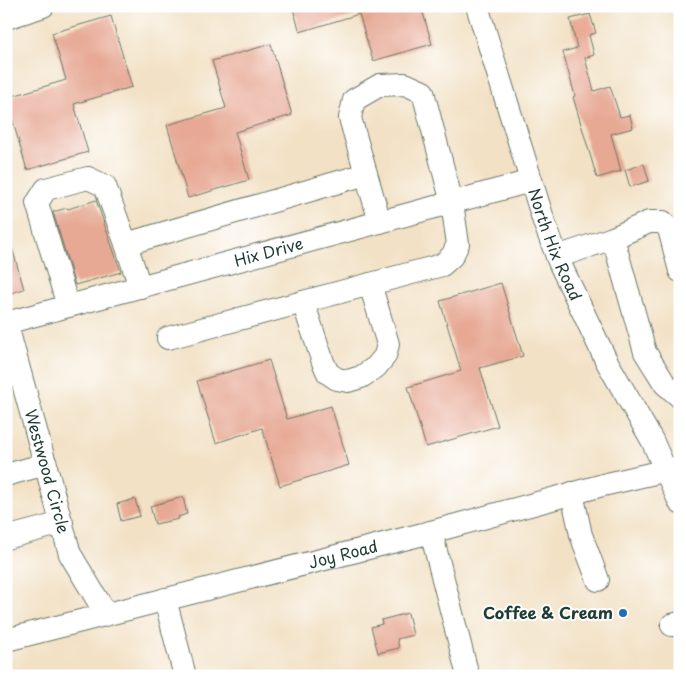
<svg xmlns="http://www.w3.org/2000/svg" width="686" height="682" viewBox="0 0 686 682" font-family="'Playpen Sans',sans-serif">
  <rect width="100%" height="100%" fill="#fff"/>
  <filter id="ink" filterUnits="userSpaceOnUse"><feTurbulence type="fractalNoise" baseFrequency=".02" numOctaves="2"/><feDisplacementMap in="SourceGraphic" scale="10" xChannelSelector="R" yChannelSelector="G"/><feConvolveMatrix kernelMatrix="1 2 1 2 8 2 1 2 1" color-interpolation-filters="sRGB"/></filter>
  <filter id="wash" filterUnits="userSpaceOnUse"><feTurbulence type="fractalNoise" baseFrequency=".0096" numOctaves="4" result="noise"/><feDisplacementMap in="SourceGraphic" scale="20" xChannelSelector="R" yChannelSelector="G"/><feGaussianBlur stdDeviation="1.12" result="paint"/><feColorMatrix in="noise" values="0 0 0 0 0 0 0 0 0 0 0 0 0 0 0 0 0 1.4 0 .05"/><feComposite in="paint" operator="in"/></filter>
  <g filter="url(#wash)">
    <rect width="100%" height="100%" fill="#f2e1c5"/>
    <g id="blocks">
      <path fill="#e7a994" d="M 292,6 L 421,6 L 432,44 L 373,61 L 359,14 L 300,32 Z
        M 590,14 L 596,33 L 589,35 L 594,55 L 585,58 L 594,91 L 610,86 L 620,117 L 630,115 L 633,128 L 611,134 L 621,171 L 597,178 L 573,97 L 575,96 L 563,52 L 577,48 L 570,19 Z
        M 111,16 L 132,87 L 74,104 L 88,152 L 27,170 L 6,98 L 66,80 L 52,33 Z
        M 271,44 L 292,115 L 235,132 L 249,180 L 188,198 L 167,125 L 226,108 L 212,61 Z
        M 644,164 L 649,181 L 630,187 L 625,170 Z
        M 96,200 L 121,272 L 75,285 L 53,212 L 67,208 L 68,209 Z
        M 10,241 L 24,289 L 11,293 L 6,277 L 6,242 Z
        M 501,283 L 523,356 L 480,368 L 498,426 L 426,447 L 408,387 L 461,371 L 440,301 Z
        M 269,360 L 287,419 L 331,406 L 349,465 L 280,486 L 262,428 L 216,443 L 197,381 Z
        M 183,497 L 187,514 L 178,517 L 179,519 L 155,524 L 150,506 Z
        M 135,499 L 140,516 L 121,521 L 117,504 Z
        M 408,613 L 413,635 L 397,639 L 399,648 L 378,653 L 371,627 L 382,624 L 381,620 Z"/>
    </g>
  </g>
  <g filter="url(#ink)">
    <use href="#blocks" fill-opacity="0" stroke="#697667" stroke-width="1"/>
    <g fill="none" stroke-linecap="round" stroke-linejoin="round">
      <g stroke="#697667" stroke-width="24">
        <g id="minor">
          <path id="s1" d="M 477,6 L 544,222 L 560,264 L 606,360 L 652,440 L 680,503"/>
          <path d="M 6,18 L 43,6"/>
          <path d="M 613,238 L 649,222 L 663,222 L 669,229 L 680,271"/>
          <path d="M 126,244 L 140,287"/>
          <path d="M 557,257 L 613,238 L 645,352 L 665,384 L 680,397"/>
          <path d="M 303,302 L 323,362 L 328,373 L 337,379 L 348,381 L 361,377 L 376,367 L 385,356 L 388,344 L 370,284"/>
          <path d="M 68,306 L 37,203 L 46,189 L 88,178 L 105,186 L 126,244 L 366,174"/>
          <path id="s2" d="M 6,322 L 70,554 L 106,614"/>
          <path id="s3" d="M 6,323 L 531,181"/>
          <path d="M 168,338 L 442,265 L 452,256 L 458,244 L 452,203 L 423,92 L 405,84 L 380,85 L 354,100 L 350,118 L 380,222"/>
          <path d="M 6,475 L 46,464"/>
          <path d="M 572,493 L 581,535 L 598,580"/>
          <path d="M 431,532 L 468,676"/>
          <path d="M 6,538 L 62,523"/>
          <path d="M 165,599 L 185,676"/>
          <path d="M 672,625 L 680,623"/>
          <path id="s4" d="M 6,640 L 431,532 L 603,485 L 680,467"/>
        </g>
      </g>
      <use href="#minor" stroke="#fff" stroke-width="22"/>
    </g>
  </g>
  <circle fill="#1f6fb2" stroke="#fff" stroke-width="2" cx="623" cy="613" r="5"/>
  <g text-anchor="middle" stroke-width="4" stroke-linejoin="round" paint-order="stroke">
    <g font-size="16" fill="#1f3d34" stroke="#fff">
      <text dy="6" stroke="none"><textPath href="#s1" startOffset="251">North Hix Road</textPath></text>
      <text dy="6" stroke="none"><textPath href="#s3" startOffset="272">Hix Drive</textPath></text>
      <text dy="6" stroke="none"><textPath href="#s2" startOffset="155">Westwood Circle</textPath></text>
      <text dy="6" stroke="none"><textPath href="#s4" startOffset="348">Joy Road</textPath></text>
    </g>
    <g font-size="16" font-weight="bold" fill="#1f3d34" stroke="#fff" text-anchor="end">
      <text x="613" y="619">Coffee &amp; Cream</text>
    </g>
  </g>
  <rect width="686" height="682" fill="none" stroke="#fff" stroke-width="25"/>
</svg>
